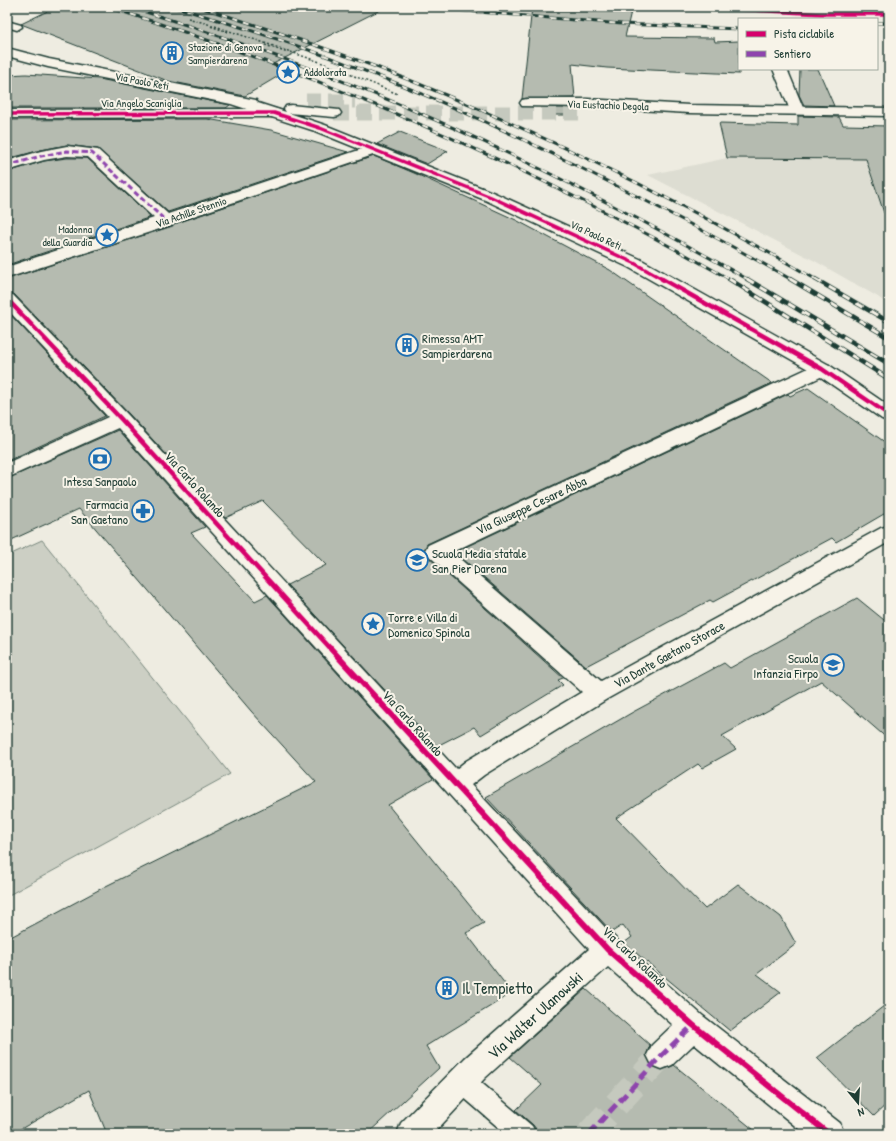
<svg xmlns="http://www.w3.org/2000/svg" width="896" height="1141" viewBox="0 0 896 1141" font-family="'Patrick Hand',sans-serif">
  <rect width="100%" height="100%" fill="#eeece1"/>
  <filter id="ink" filterUnits="userSpaceOnUse"><feTurbulence type="fractalNoise" baseFrequency=".025" numOctaves="2"/><feDisplacementMap in="SourceGraphic" scale="8" xChannelSelector="R" yChannelSelector="G"/><feConvolveMatrix kernelMatrix="1 2 1 2 8 2 1 2 1" color-interpolation-filters="sRGB"/></filter>
  <g filter="url(#ink)">
    <path fill="#ddddd2" d="M 727,158 L 866,159 L 874,182 L 889,183 L 889,306 L 878,297 L 815,261 L 648,175 Z"/>
    <path fill="#cccfc4" stroke="#76867c" d="M 42,540 L 230,774 L 7,896 L 7,556 Z"/>
    <path fill="#b5bbb0" stroke="#1f3d34" d="M 56,7 L 386,7 L 271,65 L 287,71 L 245,96 L 168,81 L 21,24 Z
      M 532,7 L 632,7 L 625,37 L 714,38 L 715,42 L 739,41 L 739,74 L 607,68 L 572,64 L 575,98 L 522,99 Z
      M 800,69 L 818,69 L 834,106 L 804,105 L 799,95 Z
      M 26,74 L 99,79 L 230,105 L 226,108 L 7,108 L 7,75 Z
      M 542,108 L 576,108 L 577,115 L 546,115 L 546,109 Z
      M 798,116 L 839,117 L 843,125 L 889,126 L 889,212 L 884,213 L 866,159 L 727,158 L 719,123 L 798,125 Z
      M 207,119 L 271,130 L 348,152 L 168,212 L 98,149 L 67,145 L 41,150 L 7,159 L 7,120 Z
      M 400,132 L 448,151 L 427,164 L 377,144 Z
      M 374,156 L 414,173 L 516,220 L 610,270 L 772,383 L 427,544 L 424,551 L 427,556 L 563,678 L 558,680 L 563,685 L 481,735 L 474,727 L 437,746 L 287,585 L 326,565 L 263,501 L 225,518 L 129,414 L 14,294 L 7,293 L 7,279 L 172,226 L 174,224 Z
      M 67,158 L 87,158 L 151,217 L 7,265 L 7,172 L 44,161 Z
      M 7,311 L 105,416 L 7,461 Z
      M 808,388 L 889,445 L 889,511 L 836,542 L 832,538 L 713,602 L 710,600 L 586,666 L 455,552 L 788,394 L 790,396 Z
      M 118,430 L 205,527 L 191,533 L 255,601 L 267,595 L 433,779 L 388,805 L 484,923 L 466,933 L 512,993 L 426,1046 L 439,1068 L 367,1134 L 107,1134 L 89,1090 L 12,1134 L 7,1134 L 7,939 L 106,886 L 316,782 L 251,711 L 79,509 L 7,542 L 7,479 Z
      M 857,598 L 889,624 L 889,740 L 821,681 L 722,736 L 736,749 L 702,768 L 698,764 L 616,818 L 705,909 L 738,884 L 781,917 L 796,944 L 757,974 L 781,992 L 730,1031 L 624,943 L 632,937 L 623,925 L 612,932 L 486,797 L 633,712 L 724,663 L 730,668 Z
      M 586,989 L 650,1045 L 646,1056 L 651,1066 L 663,1070 L 674,1065 L 759,1134 L 540,1134 L 533,1125 L 516,1110 L 542,1085 L 510,1057 Z
      M 889,1002 L 889,1102 L 874,1116 L 817,1058 Z"/>
    <g fill="none" stroke-linecap="round" stroke-linejoin="round">
      <path stroke="#c5c9be" stroke-width="26" stroke-dasharray="26 14" stroke-linecap="butt" d="M 589,1134 L 662,1055"/>
      <path stroke="#c5c9be" stroke-width="15" stroke-dasharray="15 8" stroke-linecap="butt" d="M 306,101 L 355,101
        M 334,113 L 580,113"/>
      <g stroke="#1f3d34" stroke-width="3">
        <path id="lane" d="M 7,21 L 21,25 L 22,27 L 17,30 L 7,27 Z
          M 463,1071 L 471,1074 L 532,1126 L 536,1134 L 506,1134 L 455,1090 L 451,1082 L 455,1074 Z"/>
      </g>
      <g stroke="#1f3d34" stroke-width="3">
        <path id="street" d="M 773,69 L 787,69 L 804,110 L 802,113 L 797,114 L 792,113 L 790,110 Z
          M 274,109 L 279,110 L 281,113 L 279,116 L 274,117 L 7,118 L 7,110 Z
          M 374,145 L 379,147 L 382,150 L 379,153 L 173,223 L 172,225 L 7,278 L 7,267 L 154,218 L 88,157 L 67,156 L 44,160 L 7,171 L 7,161 L 41,151 L 67,146 L 98,150 L 168,214 Z
          M 7,294 L 13,295 L 128,415 L 456,769 L 466,761 L 582,692 L 428,555 L 425,550 L 428,545 L 815,365 L 822,363 L 829,365 L 831,369 L 829,373 L 452,552 L 601,681 L 881,528 L 889,526 L 889,542 L 607,699 L 484,775 L 471,785 L 618,941 L 703,1016 L 840,1123 L 844,1134 L 805,1134 L 694,1044 L 672,1065 L 662,1069 L 652,1065 L 647,1055 L 652,1045 L 673,1025 L 608,967 L 485,1078 L 433,1134 L 397,1134 L 401,1123 L 465,1058 L 589,949 L 118,428 L 7,478 L 7,463 L 108,417 L 7,309 Z"/>
      </g>
      <g stroke="#1f3d34" stroke-width="3">
        <path id="secondary" d="M 752,7 L 889,7 L 889,13 L 831,14 L 759,11 L 754,10 Z
          M 7,48 L 49,59 L 251,99 L 256,100 L 258,103 L 286,112 L 284,109 L 286,106 L 291,105 L 339,110 L 341,113 L 339,116 L 334,117 L 289,113 L 325,125 L 497,194 L 640,259 L 829,365 L 889,406 L 889,421 L 882,419 L 815,373 L 628,267 L 485,200 L 315,131 L 231,104 L 48,67 L 7,56 Z
          M 527,99 L 587,99 L 689,105 L 889,108 L 889,116 L 689,113 L 587,107 L 522,106 L 520,103 L 522,100 Z"/>
      </g>
      <path stroke="#1f3d34" stroke-width="1.5" stroke-dasharray="2 2" stroke-linecap="butt" d="M 188,18 L 211,25
        M 228,32 L 210,26 L 215,26 L 320,62 L 398,94
        M 265,45 L 285,52 L 287,51"/>
      <use href="#lane" fill="#f7f3e8" fill-rule="evenodd"/>
      <use href="#street" fill="#f7f3e8" fill-rule="evenodd"/>
      <use href="#secondary" fill="#f7f3e8" fill-rule="evenodd"/>
      <g stroke="#1f3d34" stroke-width="3">
        <path id="rail-far1" d="M 108,7 C 325,75 533,168 731,280
          M 130,7 C 220,35 309,66 396,103 C 518,154 635,215 749,280
          M 175,7 C 239,26 303,46 365,71 C 440,99 513,134 585,170 C 655,205 724,241 792,280
          M 199,7 C 260,26 320,46 379,68 C 530,127 677,199 817,280
          M 418,7 L 622,24 L 739,29
          M 877,23 L 889,23"/>
      </g>
      <g stroke="#1f3d34" stroke-width="4.5">
        <path id="rail" d="M 729,279 L 889,379
          M 747,279 L 889,364
          M 790,279 L 889,338
          M 815,279 L 889,322"/>
      </g>
      <use href="#rail-far1" stroke="#f7f3e8" stroke-width="2" stroke-dasharray="6" stroke-linecap="butt"/>
      <use href="#rail" stroke="#f7f3e8" stroke-width="3" stroke-dasharray="8" stroke-linecap="butt"/>
      <path stroke="#8e44ad" stroke-width="3" stroke-dasharray="5.5 3" stroke-linecap="butt" d="M 7,166 L 41,156 L 67,151 L 92,153 L 166,221"/>
      <path stroke="#8e44ad" stroke-width="5" stroke-dasharray="10 5" stroke-linecap="butt" d="M 589,1134 L 662,1055 L 693,1025"/>
      <g stroke="#f7f3e8" stroke-width="5">
        <path id="cycleway-far2" d="M 698,7 L 821,14 L 889,14
          M 7,114 L 274,113 L 320,128 L 491,197 L 634,263 L 664,280"/>
      </g>
      <g stroke="#f7f3e8" stroke-width="7">
        <path id="cycleway-far1" d="M 662,279 L 822,369 L 889,415
          M 7,299 L 121,419 L 332,650"/>
      </g>
      <g stroke="#f7f3e8" stroke-width="8">
        <path id="cycleway" d="M 331,649 L 608,950 L 693,1025 L 829,1134"/>
      </g>
      <use href="#cycleway-far2" stroke="#d6006c" stroke-width="3.5"/>
      <use href="#cycleway-far1" stroke="#d6006c" stroke-width="4.5"/>
      <use href="#cycleway" stroke="#d6006c" stroke-width="6"/>
    </g>
  </g>
  <defs>
    <g id="building-ring" transform="scale(1.15)"><circle r="9.5" fill="#f7f3e8" stroke="#1f6fb2" stroke-width="1.5"/><path d="M-4-6H4V6H1V3H-1V6H-4ZM-2.5-4.3h1.7v1.8h-1.7ZM.8-4.3h1.7v1.8H.8ZM-2.5-1h1.7V.8h-1.7ZM.8-1h1.7V.8H.8Z" fill="#1f6fb2"/></g>
    <g id="sight-ring" transform="scale(1.15)"><circle r="9.5" fill="#f7f3e8" stroke="#1f6fb2" stroke-width="1.5"/><path d="M0-6L1.8-2.2L6-1.7L2.9 1.2L3.7 5.4L0 3.3L-3.7 5.4L-2.9 1.2L-6-1.7L-1.8-2.2Z" fill="#1f6fb2"/></g>
    <g id="bank-ring" transform="scale(1.15)"><circle r="9.5" fill="#f7f3e8" stroke="#1f6fb2" stroke-width="1.5"/><path d="M-6-4H6V4H-6ZM0-2.3a2.3 2.3 0 1 0 0 4.6a2.3 2.3 0 1 0 0-4.6Z" fill="#1f6fb2"/></g>
    <g id="pharmacy-ring" transform="scale(1.15)"><circle r="9.5" fill="#f7f3e8" stroke="#1f6fb2" stroke-width="1.5"/><path d="M-2-6h4v4h4v4h-4v4h-4v-4h-4v-4h4Z" fill="#1f6fb2"/></g>
    <g id="school-ring" transform="scale(1.15)"><circle r="9.5" fill="#f7f3e8" stroke="#1f6fb2" stroke-width="1.5"/><path d="M0-5L7-2L0 1L-7-2ZM-4 1L0 2.5L4 1V4Q0 6-4 4Z" fill="#1f6fb2"/></g>
  </defs>
  <g fill-rule="evenodd">
    <use href="#building-ring" x="172" y="53"/>
    <use href="#sight-ring" x="288" y="72"/>
    <use href="#sight-ring" x="107" y="235"/>
    <use href="#building-ring" x="407" y="345"/>
    <use href="#bank-ring" x="100" y="459"/>
    <use href="#pharmacy-ring" x="143" y="511"/>
    <use href="#school-ring" x="417" y="560"/>
    <use href="#sight-ring" x="373" y="624"/>
    <use href="#school-ring" x="833" y="665"/>
    <use href="#building-ring" x="447" y="988"/>
  </g>
  <g text-anchor="middle" stroke-width="4" stroke-linejoin="round" paint-order="stroke">
    <g font-size="11" fill="#1f3d34" stroke="#f7f3e8" text-anchor="start">
      <text x="188" y="51">Stazione di Genova<tspan x="188" dy="13">Sampierdarena</tspan></text>
      <text x="304" y="76">Addolorata</text>
      <text x="92" y="233" text-anchor="end">Madonna<tspan x="92" dy="13">della Guardia</tspan></text>
    </g>
    <g font-size="11" fill="#1f3d34" stroke="#f7f3e8">
      <text transform="translate(142 81) rotate(11)" y="4">Via Paolo Reti</text>
      <text x="141" y="107">Via Angelo Scaniglia</text>
      <text transform="translate(608 105) rotate(2)" y="4">Via Eustachio Degola</text>
      <text transform="translate(191 212) rotate(-19)" y="4">Via Achille Stennio</text>
      <text transform="translate(596 235) rotate(25)" y="4">Via Paolo Reti</text>
    </g>
    <g font-size="13" fill="#1f3d34" stroke="#f7f3e8" text-anchor="start">
      <text x="422" y="343">Rimessa AMT<tspan x="422" dy="15">Sampierdarena</tspan></text>
      <text x="100" y="486" text-anchor="middle">Intesa Sanpaolo</text>
      <text x="128" y="509" text-anchor="end">Farmacia<tspan x="128" dy="15">San Gaetano</tspan></text>
      <text x="432" y="558">Scuola Media statale<tspan x="432" dy="15">San Pier Darena</tspan></text>
      <text x="388" y="622">Torre e Villa di<tspan x="388" dy="15">Domenico Spinola</tspan></text>
      <text x="818" y="663" text-anchor="end">Scuola<tspan x="818" dy="15">Infanzia Firpo</tspan></text>
    </g>
    <g font-size="13" fill="#1f3d34" stroke="#f7f3e8">
      <text transform="translate(195 484) rotate(48)" y="5">Via Carlo Rolando</text>
      <text transform="translate(531 505) rotate(-25)" y="5">Via Giuseppe Cesare Abba</text>
      <text transform="translate(669 654) rotate(-29)" y="5">Via Dante Gaetano Storace</text>
      <text transform="translate(413 723) rotate(48)" y="5">Via Carlo Rolando</text>
      <text transform="translate(635 957) rotate(43)" y="5">Via Carlo Rolando</text>
    </g>
    <g font-size="16" fill="#1f3d34" stroke="#f7f3e8" text-anchor="start">
      <text x="462" y="994">Il Tempietto</text>
    </g>
    <g font-size="16" fill="#1f3d34" stroke="#f7f3e8">
      <text transform="translate(535 1015) rotate(-42)" y="6">Via Walter Ulanowski</text>
    </g>
  </g>
  <rect width="896" height="1141" fill="none" stroke="#f7f3e8" stroke-width="24"/>
  <rect x="12" y="12" width="872" height="1117" fill="none" stroke="#1f3d34" stroke-width="1.5" filter="url(#ink)"/>
  <rect x="738" y="18" width="140" height="52" fill="#f7f3e8" stroke="#a1aaa0"/>
  <rect x="746" y="31" width="20" height="6" fill="#d6006c" stroke="#a1aaa0"/>
  <text x="774" y="38" font-size="12" fill="#1f3d34">Pista ciclabile</text>
  <rect x="746" y="51" width="20" height="6" fill="#8e44ad" stroke="#a1aaa0"/>
  <text x="774" y="58" font-size="12" fill="#1f3d34">Sentiero</text>
  <g transform="translate(858 1103) rotate(162)" stroke="#f7f3e8" stroke-width="3" paint-order="stroke">
  <path d="M0-3L7 15L0 10L-7 15Z" fill="#1f3d34"/>
  <text y="-6" font-size="11" font-weight="bold" text-anchor="middle" fill="#1f3d34">N</text>
  </g>
</svg>
